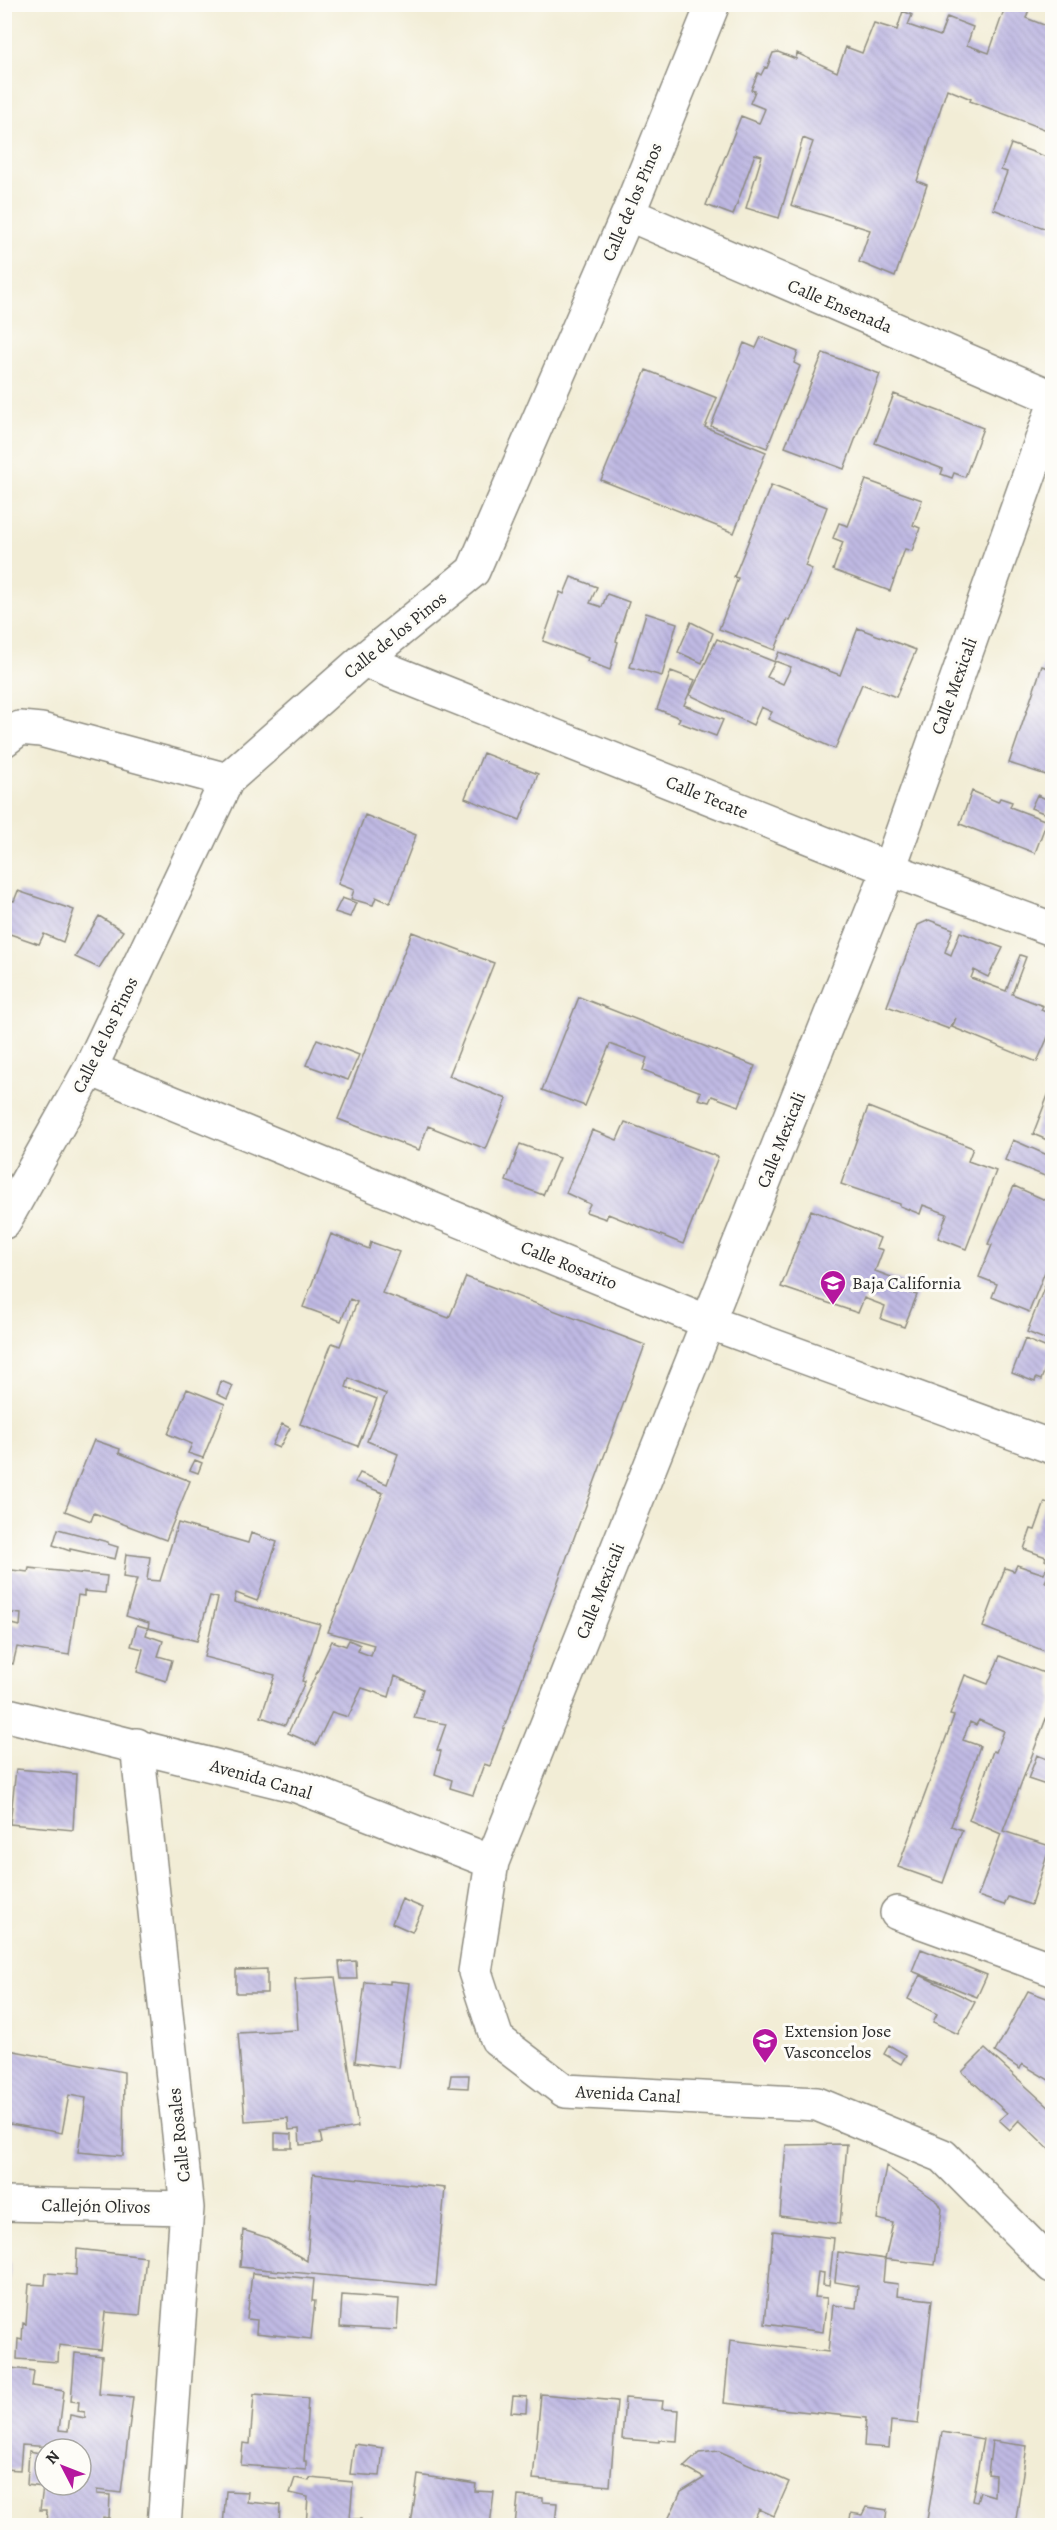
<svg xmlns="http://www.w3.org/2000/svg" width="1057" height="2530" viewBox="0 0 1057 2530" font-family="Alegreya,serif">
  <defs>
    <pattern id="building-back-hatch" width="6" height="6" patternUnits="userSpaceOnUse" patternTransform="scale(1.5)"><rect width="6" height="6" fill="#bfb9e3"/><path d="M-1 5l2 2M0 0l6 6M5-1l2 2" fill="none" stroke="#a49fc3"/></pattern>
  </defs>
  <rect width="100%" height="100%" fill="#fdfcf7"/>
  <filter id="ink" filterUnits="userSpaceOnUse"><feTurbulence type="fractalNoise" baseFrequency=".0167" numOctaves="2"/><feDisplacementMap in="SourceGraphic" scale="12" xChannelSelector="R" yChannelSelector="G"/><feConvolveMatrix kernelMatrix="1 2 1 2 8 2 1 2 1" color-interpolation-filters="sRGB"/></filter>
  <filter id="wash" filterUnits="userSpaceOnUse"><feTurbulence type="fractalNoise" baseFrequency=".008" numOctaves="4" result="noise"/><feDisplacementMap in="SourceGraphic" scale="24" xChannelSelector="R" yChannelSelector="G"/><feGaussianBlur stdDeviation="1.35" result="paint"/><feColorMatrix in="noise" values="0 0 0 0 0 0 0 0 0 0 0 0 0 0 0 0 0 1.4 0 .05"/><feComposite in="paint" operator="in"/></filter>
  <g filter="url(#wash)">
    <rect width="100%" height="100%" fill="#f2edd6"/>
    <g id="blocks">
      <path fill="url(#building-back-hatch)" d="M 991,4 L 1031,4 L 1026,18 L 1052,28 L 1052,132 L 970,101 L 971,99 L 947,89 L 917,181 L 927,185 L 895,277 L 859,262 L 870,230 L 791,205 L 813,142 L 803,138 L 779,218 L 746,208 L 762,156 L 755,154 L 733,215 L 706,205 L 741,116 L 759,123 L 760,121 L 765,109 L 750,103 L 755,91 L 751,90 L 758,73 L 761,75 L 765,67 L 767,68 L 773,53 L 778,52 L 796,59 L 797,53 L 837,72 L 846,47 L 862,53 L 874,23 L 897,30 L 903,11 L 912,15 L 908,25 L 940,36 L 947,17 L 973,27 L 967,45 L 989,53 L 1004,10 Z
        M 1011,144 L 1052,159 L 1052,231 L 993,209 L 1007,172 L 1001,170 Z
        M 761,337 L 798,352 L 794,363 L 800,366 L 767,448 L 711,426 L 744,343 L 756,348 Z
        M 823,353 L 880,374 L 844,469 L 785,447 Z
        M 646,370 L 717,398 L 705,427 L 766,452 L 734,533 L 601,480 Z
        M 894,394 L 983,428 L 965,477 L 954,473 L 952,478 L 941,474 L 943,469 L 875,443 Z
        M 866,480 L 922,500 L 913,525 L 920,528 L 912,551 L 905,549 L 890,591 L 833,570 L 843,542 L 833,538 L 839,523 L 848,526 Z
        M 771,485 L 827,507 L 805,566 L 812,569 L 790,621 L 787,620 L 775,650 L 719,629 L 738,578 L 734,577 Z
        M 571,577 L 597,587 L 590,603 L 602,607 L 607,594 L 629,602 L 616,641 L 618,642 L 610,670 L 587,661 L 588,658 L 543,641 L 560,592 L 564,594 Z
        M 646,613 L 677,623 L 662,676 L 630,667 Z
        M 691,622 L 713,633 L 702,663 L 678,652 Z
        M 858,628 L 916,650 L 896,697 L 862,684 L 835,749 L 768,719 L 772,712 L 761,707 L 753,725 L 690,695 L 717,639 L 775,662 L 767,677 L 783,684 L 791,667 L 775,661 L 779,652 L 840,675 Z
        M 1042,666 L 1052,669 L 1052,777 L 1009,763 Z
        M 671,671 L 695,680 L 684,705 L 723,720 L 716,736 L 678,722 L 680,718 L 657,709 Z
        M 483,753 L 538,774 L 520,820 L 465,798 Z
        M 972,791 L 998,802 L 1000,798 L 1012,802 L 1010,807 L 1047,821 L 1035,853 L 960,824 Z
        M 1037,795 L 1051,801 L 1046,814 L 1031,808 Z
        M 365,815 L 416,835 L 390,903 L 376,897 L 373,905 L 351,899 L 354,890 L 338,884 Z
        M 18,891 L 74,910 L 63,942 L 44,934 L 39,944 L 4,932 L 4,898 L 14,901 Z
        M 342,898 L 356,903 L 350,917 L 335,912 Z
        M 99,916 L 123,931 L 99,968 L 75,957 Z
        M 929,920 L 953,929 L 945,952 L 951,955 L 960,932 L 1003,948 L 988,977 L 974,970 L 971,978 L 1006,991 L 1020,955 L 1026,957 L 1012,994 L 1043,1006 L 1041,1010 L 1052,1015 L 1052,1035 L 1051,1038 L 1048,1037 L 1037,1062 L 952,1027 L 956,1018 L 949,1029 L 887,1006 L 918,925 Z
        M 412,932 L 494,963 L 449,1076 L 507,1099 L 486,1149 L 428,1126 L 419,1150 L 338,1119 Z
        M 579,997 L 755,1066 L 739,1106 L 712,1096 L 709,1102 L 698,1099 L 701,1092 L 643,1070 L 647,1058 L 610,1044 L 585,1106 L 542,1090 Z
        M 317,1039 L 359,1055 L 348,1080 L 306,1065 Z
        M 1052,1085 L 1052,1142 L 1033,1134 Z
        M 868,1107 L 973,1148 L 968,1161 L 996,1171 L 966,1249 L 938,1238 L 947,1214 L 923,1205 L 920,1214 L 900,1206 L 900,1204 L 841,1184 Z
        M 625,1122 L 718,1157 L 683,1244 L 608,1214 L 606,1219 L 586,1212 L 590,1204 L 566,1193 L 592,1130 L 617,1140 Z
        M 1013,1140 L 1052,1157 L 1052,1179 L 1005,1160 Z
        M 520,1144 L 559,1158 L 543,1195 L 506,1181 Z
        M 1014,1186 L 1052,1203 L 1052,1254 L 1029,1312 L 992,1297 L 997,1284 L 979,1277 L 992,1245 L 988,1244 Z
        M 811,1210 L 880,1238 L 876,1248 L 883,1250 L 875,1271 L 910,1284 L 907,1292 L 917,1295 L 904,1327 L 881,1319 L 885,1306 L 864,1298 L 858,1313 L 781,1287 Z
        M 331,1234 L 369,1249 L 371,1242 L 399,1252 L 382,1293 L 449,1318 L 466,1277 L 645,1345 L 490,1766 L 484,1764 L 473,1795 L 450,1788 L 452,1780 L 435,1774 L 441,1751 L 437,1750 L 446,1724 L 414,1718 L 423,1689 L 395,1676 L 389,1697 L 362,1688 L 348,1717 L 332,1712 L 316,1745 L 288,1733 L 332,1641 L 346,1646 L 349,1640 L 360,1645 L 358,1651 L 371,1656 L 374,1645 L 328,1632 L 383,1493 L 355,1482 L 360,1473 L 387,1484 L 398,1454 L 367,1441 L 386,1394 L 349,1378 L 346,1387 L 377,1399 L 358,1446 L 300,1424 L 332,1343 L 340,1346 L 357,1302 L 350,1299 L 341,1321 L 303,1307 Z
        M 1052,1267 L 1052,1342 L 1027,1332 Z
        M 1025,1339 L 1052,1350 L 1041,1380 L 1036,1378 L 1035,1382 L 1012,1373 Z
        M 221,1381 L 233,1386 L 227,1399 L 217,1394 Z
        M 187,1389 L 225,1404 L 203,1458 L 188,1453 L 192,1444 L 168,1434 Z
        M 282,1424 L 290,1428 L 279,1448 L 272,1445 Z
        M 94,1440 L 120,1449 L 119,1453 L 190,1481 L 166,1540 L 94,1513 L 91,1521 L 65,1511 Z
        M 195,1460 L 202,1463 L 198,1473 L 190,1470 Z
        M 1045,1502 L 1052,1505 L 1052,1580 L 1047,1578 L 1045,1582 L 1052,1584 L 1052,1654 L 983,1627 L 1005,1568 L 1014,1571 L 1017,1565 L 1044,1574 L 1049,1562 L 1045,1560 L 1046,1557 L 1024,1549 L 1031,1529 L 1035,1530 Z
        M 178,1523 L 248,1543 L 251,1533 L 277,1542 L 257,1601 L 236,1593 L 234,1602 L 320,1624 L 302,1681 L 305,1682 L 285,1725 L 261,1717 L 275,1675 L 204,1657 L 218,1598 L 210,1596 L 197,1641 L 148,1628 L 146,1635 L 163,1641 L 158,1656 L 172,1660 L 166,1681 L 137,1672 L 143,1649 L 131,1646 L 137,1625 L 148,1628 L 149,1623 L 126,1616 L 137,1579 L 123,1577 L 126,1554 L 150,1557 L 147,1580 L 160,1581 Z
        M 58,1529 L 108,1542 L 108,1544 L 118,1547 L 115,1559 L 70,1549 L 70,1551 L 53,1545 Z
        M 29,1568 L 107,1576 L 105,1593 L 84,1591 L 84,1596 L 78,1595 L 69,1655 L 17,1647 L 13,1664 L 4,1661 L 4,1622 L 20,1626 L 21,1614 L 4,1612 L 4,1569 L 28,1572 Z
        M 1000,1656 L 1052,1676 L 1052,1703 L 1003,1831 L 1050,1846 L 1031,1905 L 1008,1897 L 1004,1905 L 978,1896 L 1001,1834 L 969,1820 L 993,1751 L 996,1752 L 1004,1731 L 979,1720 L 976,1725 L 970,1722 L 963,1740 L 980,1746 L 951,1826 L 962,1830 L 943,1883 L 898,1867 L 954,1716 L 950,1715 L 965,1675 L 988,1684 Z
        M 1037,1755 L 1052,1761 L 1052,1787 L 1028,1779 Z
        M 16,1769 L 76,1774 L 73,1830 L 10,1824 Z
        M 402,1899 L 423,1908 L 412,1932 L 392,1923 Z
        M 921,1949 L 987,1975 L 977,1997 L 912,1971 Z
        M 356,1961 L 357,1979 L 341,1979 L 339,1962 Z
        M 267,1969 L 267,1993 L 236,1993 L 236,1970 Z
        M 920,1975 L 975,2002 L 958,2034 L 933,2022 L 937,2014 L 908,1999 Z
        M 335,1977 L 358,2127 L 320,2133 L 322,2143 L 300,2145 L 299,2129 L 289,2130 L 288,2118 L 245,2121 L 238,2033 L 298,2030 L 295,1979 Z
        M 390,1981 L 410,1983 L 399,2068 L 355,2062 L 365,1982 L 390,1984 Z
        M 1028,1991 L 1052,2000 L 1052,2082 L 1022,2064 L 1020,2069 L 995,2052 Z
        M 889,2045 L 906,2055 L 901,2064 L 884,2054 Z
        M 4,2049 L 124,2072 L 123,2156 L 78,2152 L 86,2098 L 69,2095 L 62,2133 L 4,2123 Z
        M 985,2049 L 1052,2110 L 1052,2152 L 1019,2120 L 1010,2130 L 999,2120 L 1007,2113 L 962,2072 Z
        M 451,2075 L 469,2075 L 468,2088 L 449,2087 Z
        M 275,2133 L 292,2134 L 292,2148 L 275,2148 Z
        M 847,2144 L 840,2224 L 780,2216 L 786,2145 Z
        M 886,2166 L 938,2202 L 942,2209 L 935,2265 L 885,2259 L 893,2223 L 877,2219 Z
        M 313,2174 L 445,2188 L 436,2286 L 240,2267 L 243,2230 L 268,2238 L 307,2261 Z
        M 773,2231 L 834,2238 L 829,2286 L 823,2285 L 824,2273 L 818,2272 L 815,2297 L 827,2298 L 823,2332 L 765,2324 Z
        M 77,2249 L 146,2257 L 140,2315 L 105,2312 L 101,2350 L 59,2345 L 58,2362 L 17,2359 L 18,2339 L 22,2340 L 23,2323 L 26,2324 L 29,2284 L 45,2285 L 46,2273 L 76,2275 Z
        M 838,2252 L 885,2259 L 883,2282 L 898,2284 L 897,2296 L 932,2300 L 918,2424 L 891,2421 L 889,2448 L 864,2446 L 866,2418 L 724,2403 L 730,2340 L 828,2352 L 833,2305 L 856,2308 L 858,2286 L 835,2282 Z
        M 4,2262 L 11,2263 L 6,2299 L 4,2299 Z
        M 252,2273 L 314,2279 L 312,2301 L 315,2301 L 311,2339 L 256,2333 L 257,2320 L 247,2319 Z
        M 342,2295 L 399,2299 L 397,2330 L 340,2327 Z
        M 75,2353 L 102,2356 L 99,2394 L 133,2397 L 121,2493 L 97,2490 L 97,2494 L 110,2495 L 109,2518 L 103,2517 L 102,2526 L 46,2526 L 47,2510 L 40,2510 L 43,2487 L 27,2485 L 29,2451 L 45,2454 L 45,2485 L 81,2485 L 81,2449 L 22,2445 L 20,2470 L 4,2469 L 4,2367 L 34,2371 L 32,2386 L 64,2391 L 59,2430 L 68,2431 L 70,2415 L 85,2418 L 85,2412 L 78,2411 L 79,2402 L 71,2401 Z
        M 254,2394 L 308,2398 L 304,2461 L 306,2461 L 306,2470 L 241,2465 L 243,2443 L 250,2444 Z
        M 541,2394 L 617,2401 L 610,2486 L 533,2479 Z
        M 513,2396 L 527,2397 L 526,2413 L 511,2412 Z
        M 625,2398 L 663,2401 L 662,2409 L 679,2410 L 677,2441 L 659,2440 L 659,2442 L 622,2439 Z
        M 942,2432 L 983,2439 L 972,2501 L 977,2502 L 980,2492 L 994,2496 L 995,2475 L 988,2474 L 992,2441 L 1027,2446 L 1015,2526 L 926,2526 Z
        M 354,2444 L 383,2448 L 380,2476 L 350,2474 Z
        M 719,2451 L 789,2482 L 774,2516 L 759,2509 L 751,2526 L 665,2526 L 681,2492 L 704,2478 L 684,2467 L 699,2453 Z
        M 418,2475 L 476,2484 L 475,2491 L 494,2492 L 490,2526 L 411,2526 Z
        M 295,2478 L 309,2481 L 310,2478 L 353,2482 L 350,2519 L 361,2519 L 360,2526 L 306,2526 L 308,2497 L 290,2493 Z
        M 226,2491 L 248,2492 L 247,2502 L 280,2505 L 279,2526 L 223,2526 Z
        M 518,2496 L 543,2498 L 543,2502 L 557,2503 L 555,2526 L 515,2526 Z
        M 867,2507 L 887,2510 L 885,2526 L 849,2526 L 851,2513 L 863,2515 Z"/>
    </g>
  </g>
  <g filter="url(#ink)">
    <use href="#blocks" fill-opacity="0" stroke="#8e8c80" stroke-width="1.5"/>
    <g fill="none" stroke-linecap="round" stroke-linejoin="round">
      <g stroke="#8e8c80" stroke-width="36">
        <path id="minor" d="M 628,214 L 1052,397
          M 1052,411 L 889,869 L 492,1862 L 475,1972 L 497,2039 L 565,2091 L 817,2104 L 943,2156 L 1052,2266
          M 363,660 L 889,869 L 1052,929
          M 4,740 L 20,728 L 41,730 L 227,780
          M 90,1069 L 708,1322 L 1052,1447
          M 4,1222 L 90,1069 L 227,780 L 363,660 L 473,571 L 628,214 L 713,4
          M 4,1714 L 297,1786 L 492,1862
          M 137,1745 L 187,2208 L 164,2526
          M 897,1913 L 1052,1969
          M 4,2204 L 187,2208"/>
      </g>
      <use href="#minor" stroke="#fff" stroke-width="33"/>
    </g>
  </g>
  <defs>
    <g id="school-pin" transform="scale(1.35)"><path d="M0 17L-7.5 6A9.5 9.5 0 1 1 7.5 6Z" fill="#b5179e" stroke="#fdfcf7"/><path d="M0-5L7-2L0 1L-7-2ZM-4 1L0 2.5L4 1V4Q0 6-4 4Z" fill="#fff"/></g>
    <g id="university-pin" transform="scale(1.35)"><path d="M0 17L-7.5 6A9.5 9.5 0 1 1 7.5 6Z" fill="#b5179e" stroke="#fdfcf7"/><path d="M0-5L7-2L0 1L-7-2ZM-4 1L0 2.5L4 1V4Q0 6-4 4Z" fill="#fff"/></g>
  </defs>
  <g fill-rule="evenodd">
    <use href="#school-pin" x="833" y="1283"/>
    <use href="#university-pin" x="765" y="2041"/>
  </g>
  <g text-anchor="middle" stroke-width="6" stroke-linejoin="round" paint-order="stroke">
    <g font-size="18" fill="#2b2b2b" stroke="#fdfcf7">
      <text transform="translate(632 202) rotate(-67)" y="6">Calle de los Pinos</text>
      <text transform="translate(840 306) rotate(23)" y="6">Calle Ensenada</text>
      <text transform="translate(395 635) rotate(-39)" y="6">Calle de los Pinos</text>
      <text transform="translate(954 686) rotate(-70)" y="6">Calle Mexicali</text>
      <text transform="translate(707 797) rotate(22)" y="6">Calle Tecate</text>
      <text transform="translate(105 1035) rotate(-64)" y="6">Calle de los Pinos</text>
      <text transform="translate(781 1140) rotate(-68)" y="6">Calle Mexicali</text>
      <text transform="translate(569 1265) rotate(22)" y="6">Calle Rosarito</text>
      <text transform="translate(600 1591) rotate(-68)" y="6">Calle Mexicali</text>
      <text transform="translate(261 1779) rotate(16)" y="6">Avenida Canal</text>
      <text transform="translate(628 2094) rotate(3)" y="6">Avenida Canal</text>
      <text transform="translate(179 2135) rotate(-96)" y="6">Calle Rosales</text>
      <text transform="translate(96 2206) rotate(1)" y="6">Callejón Olivos</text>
    </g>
    <g font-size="18" fill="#2b2b2b" stroke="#fdfcf7" text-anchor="start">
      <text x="852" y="1289">Baja California</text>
      <text x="784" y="2037">Extension Jose<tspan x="784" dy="21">Vasconcelos</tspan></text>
    </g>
  </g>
  <rect width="1057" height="2530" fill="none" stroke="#fdfcf7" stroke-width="24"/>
  <g transform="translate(63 2467) rotate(312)"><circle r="28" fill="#fdfcf7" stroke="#a9a8a5" stroke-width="1.5"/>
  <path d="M0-4.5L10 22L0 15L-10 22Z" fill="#b5179e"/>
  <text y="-9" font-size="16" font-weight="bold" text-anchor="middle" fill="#2b2b2b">N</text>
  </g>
</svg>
